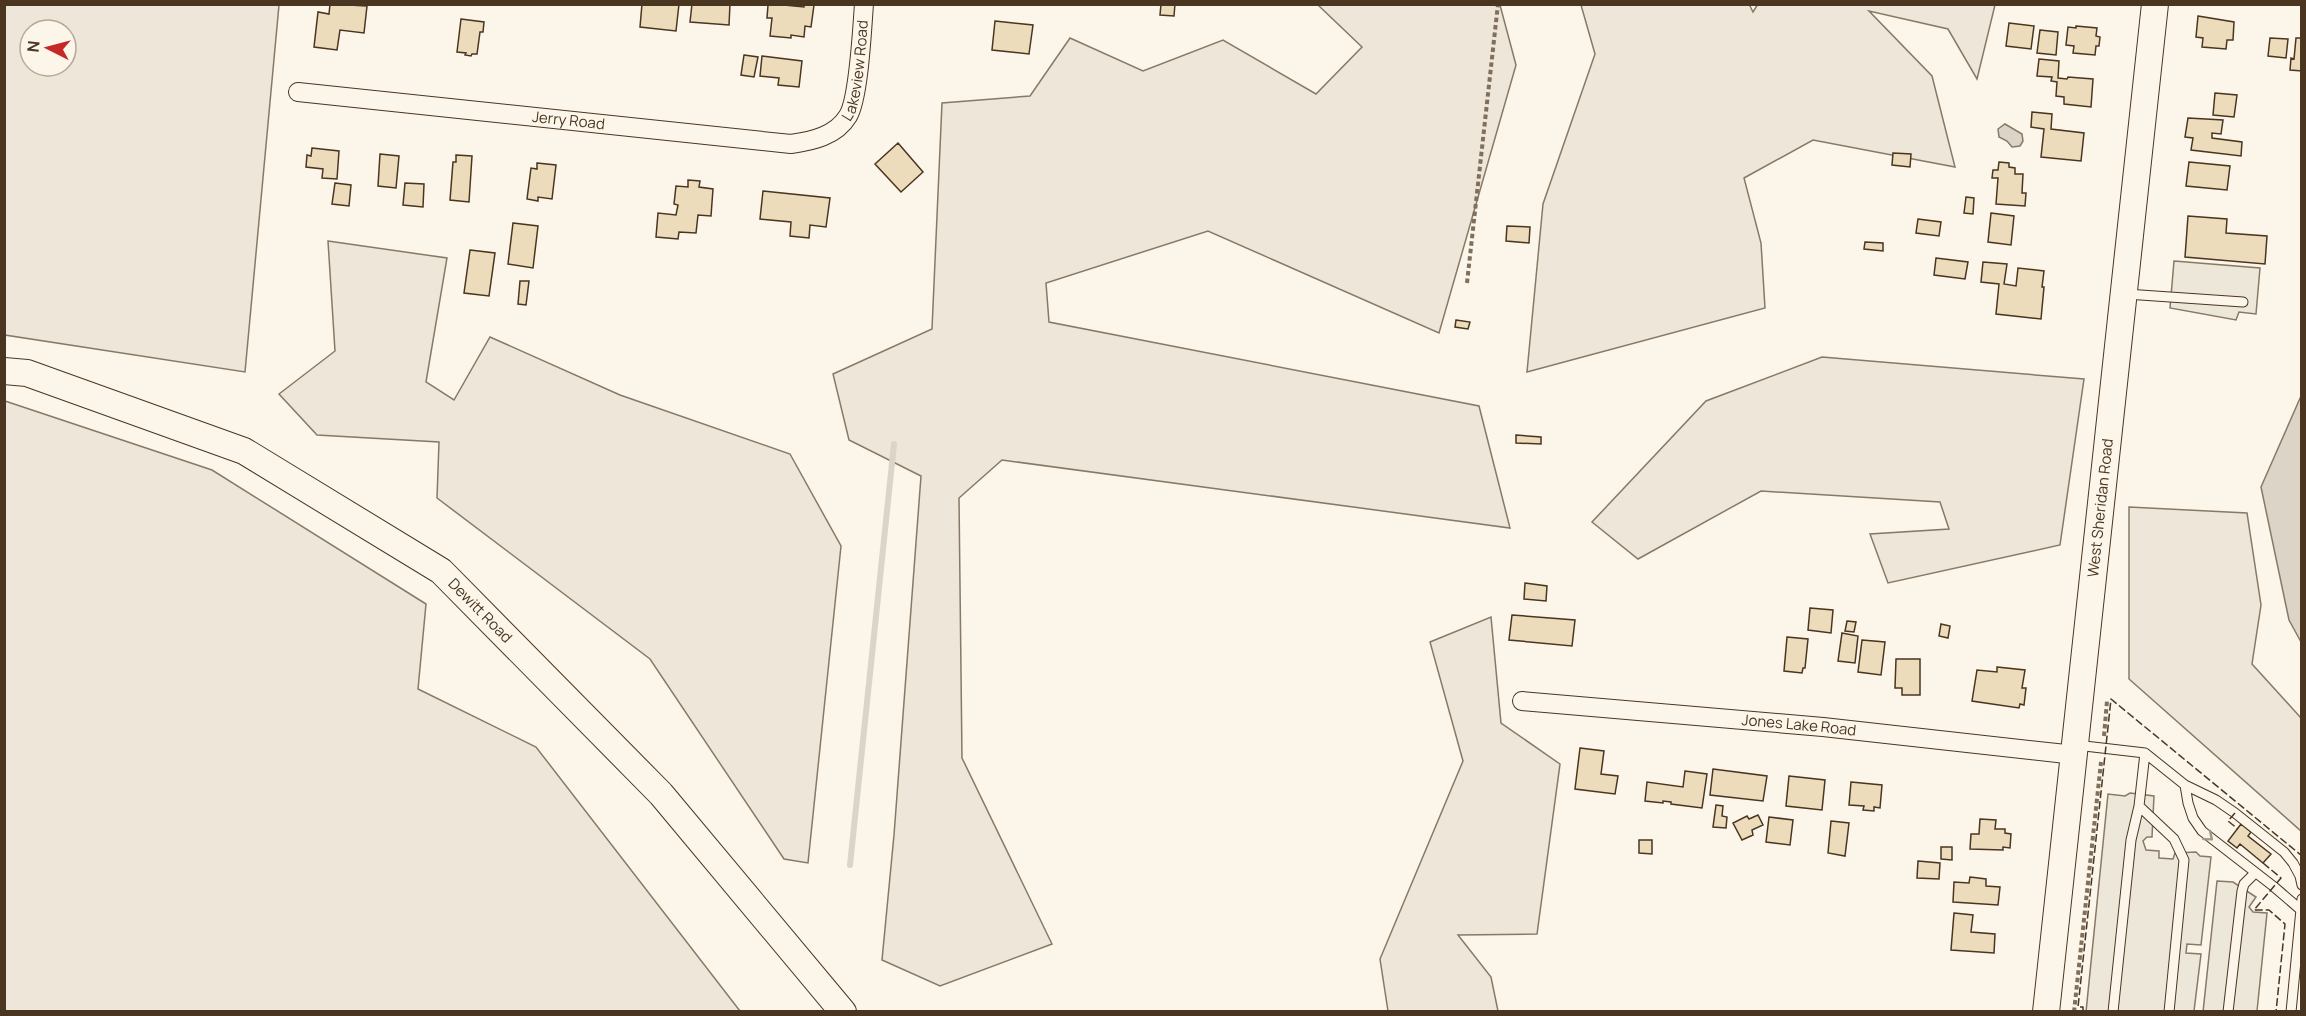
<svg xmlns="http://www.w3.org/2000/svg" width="2306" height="1016" viewBox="0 0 2306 1016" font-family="Manrope,sans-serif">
  <rect width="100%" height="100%" fill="#fbf6e9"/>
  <path fill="#ede6d9" stroke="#887966" stroke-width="1.5" fill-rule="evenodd" d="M 1749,4 L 1753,12 L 1758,4 L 1995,5 L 1977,79 L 1948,29 L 1869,11 L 1932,76 L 1955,167 L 1813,140 L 1744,178 L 1761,243 L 1765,308 L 1527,372 L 1543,204 L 1595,54 L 1581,5 Z
    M 4,5 L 279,5 L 245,372 L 5,335 ZM 30,30 L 66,30 L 66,66 L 30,66 Z
    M 1318,5 L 1500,5 L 1516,65 L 1439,333 L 1208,231 L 1046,283 L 1049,322 L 1479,406 L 1510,528 L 1002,460 L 959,498 L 962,758 L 1052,944 L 940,986 L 882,960 L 894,835 L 921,476 L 849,440 L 833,374 L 932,329 L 942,103 L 1030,96 L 1070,38 L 1143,71 L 1223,40 L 1316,94 L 1362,47 Z
    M 328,241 L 447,258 L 426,382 L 454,400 L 490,337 L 620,395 L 790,454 L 841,546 L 808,863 L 784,859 L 650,659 L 437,498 L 439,442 L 317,435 L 279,394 L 335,351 Z
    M 1822,357 L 2084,379 L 2060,545 L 1888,583 L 1870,534 L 1949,529 L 1940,502 L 1761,491 L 1638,559 L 1592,522 L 1706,401 Z
    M 5,401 L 212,470 L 426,604 L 418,689 L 536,747 L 740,1011 L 5,1011 Z
    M 2129,507 L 2247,513 L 2261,605 L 2252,664 L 2301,718 L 2301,831 L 2129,679 Z
    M 1491,617 L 1501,723 L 1560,764 L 1537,934 L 1458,935 L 1491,977 L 1498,1011 L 1388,1011 L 1380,959 L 1463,761 L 1430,642 Z"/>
  <path fill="#ede7d9" stroke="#887966" stroke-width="1.5" d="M 2174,261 L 2260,268 L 2256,314 L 2239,312 L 2236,320 L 2170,308 Z
    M 2130,793 L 2154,796 L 2152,837 L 2147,837 L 2143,841 L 2146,850 L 2159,851 L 2159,858 L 2173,859 L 2175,853 L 2196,852 L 2200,856 L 2211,857 L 2201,945 L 2187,944 L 2186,953 L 2201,954 L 2194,1011 L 2086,1012 L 2108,794 L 2125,796 Z
    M 2217,881 L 2233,882 L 2256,897 L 2249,907 L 2253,912 L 2267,913 L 2257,1011 L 2203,1012 Z"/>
  <path fill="#dcd4c6" stroke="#887966" stroke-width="1.5" d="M 2005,124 L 2022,134 L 2023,141 L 2020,146 L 2012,147 L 2007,141 L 1999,137 L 1998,129 Z
    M 2301,396 L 2301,642 L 2289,620 L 2261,487 Z"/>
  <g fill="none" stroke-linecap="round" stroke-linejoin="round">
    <path stroke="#dcd4c6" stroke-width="6" d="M 850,865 L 894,444"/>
  </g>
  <path fill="#ecdcbc" stroke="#4a3520" stroke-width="1.5" d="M 330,4 L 367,6 L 364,33 L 340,30 L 337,50 L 314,47 L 318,12 L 329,14 Z
    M 642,4 L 679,4 L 676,31 L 640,27 Z
    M 692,4 L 730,4 L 729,25 L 690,22 Z
    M 773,4 L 804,7 L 804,4 L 814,5 L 811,27 L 805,26 L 804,37 L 791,35 L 791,38 L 770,36 L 772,18 L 767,18 L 768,5 Z
    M 1161,4 L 1175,4 L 1174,16 L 1160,15 Z
    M 2198,16 L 2234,22 L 2233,40 L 2227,40 L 2226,49 L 2202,47 L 2203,38 L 2196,37 Z
    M 461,19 L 484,22 L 483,32 L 480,32 L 477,54 L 472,54 L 471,56 L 465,55 L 466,53 L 457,52 Z
    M 995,21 L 1033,25 L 1029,54 L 992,50 Z
    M 2009,23 L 2034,26 L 2031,49 L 2006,46 Z
    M 2076,26 L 2097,28 L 2096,36 L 2100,37 L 2099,46 L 2096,46 L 2095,55 L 2073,53 L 2074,46 L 2066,45 L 2068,27 L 2076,28 Z
    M 2040,30 L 2058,32 L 2056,55 L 2037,53 Z
    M 2270,38 L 2288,39 L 2286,58 L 2268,56 Z
    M 2296,38 L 2302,38 L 2302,71 L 2290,70 L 2291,58 L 2294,59 Z
    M 744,55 L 758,57 L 754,77 L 741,75 Z
    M 762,56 L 802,61 L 799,87 L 778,85 L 779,78 L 760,76 Z
    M 2039,59 L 2059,61 L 2058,78 L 2067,79 L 2068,77 L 2093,79 L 2091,107 L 2064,104 L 2064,97 L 2056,96 L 2057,82 L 2051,81 L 2052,77 L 2037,76 Z
    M 2215,93 L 2237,95 L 2234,117 L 2213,115 Z
    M 2032,112 L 2052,114 L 2051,129 L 2084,133 L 2081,161 L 2041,157 L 2044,129 L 2031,127 Z
    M 2188,118 L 2223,120 L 2221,134 L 2212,133 L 2212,138 L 2242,142 L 2241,156 L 2191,150 L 2193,138 L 2185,137 Z
    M 898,143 L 923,172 L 901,192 L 875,164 Z
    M 312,148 L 339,151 L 337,179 L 322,178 L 323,169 L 306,167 L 307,155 L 311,156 Z
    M 1893,153 L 1911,154 L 1910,167 L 1892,165 Z
    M 380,154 L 399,156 L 396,188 L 378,186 Z
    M 456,155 L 472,156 L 469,202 L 450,200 L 453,162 L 456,162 Z
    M 1999,162 L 2009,163 L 2009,167 L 2015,168 L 2015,174 L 2023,174 L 2022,193 L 2026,193 L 2025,206 L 1996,204 L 1998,178 L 1992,178 L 1993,170 L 1998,170 Z
    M 2189,162 L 2230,166 L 2227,190 L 2186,186 Z
    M 537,163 L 556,165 L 552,199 L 538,197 L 538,201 L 527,199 L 531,168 L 537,169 Z
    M 688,180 L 700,181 L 699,187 L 713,189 L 711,216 L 698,215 L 696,233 L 679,232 L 678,239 L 656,237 L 658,213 L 676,215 L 678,205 L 674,204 L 676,186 L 688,187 Z
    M 335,183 L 351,185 L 349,206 L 332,204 Z
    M 405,183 L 424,184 L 423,207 L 403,205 Z
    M 763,191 L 830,198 L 826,227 L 810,225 L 809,238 L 790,236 L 791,222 L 760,219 Z
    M 1966,197 L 1974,198 L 1973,214 L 1964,213 Z
    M 1991,213 L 2014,216 L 2011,245 L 1988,242 Z
    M 2188,216 L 2227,219 L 2226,233 L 2267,236 L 2265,264 L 2185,257 Z
    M 1918,219 L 1941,222 L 1939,236 L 1916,233 Z
    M 513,223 L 538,226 L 533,268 L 508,264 Z
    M 1507,226 L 1530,227 L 1529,243 L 1506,241 Z
    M 1865,242 L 1883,243 L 1883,251 L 1864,249 Z
    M 470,250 L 495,253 L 489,296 L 464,293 Z
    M 1936,258 L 1968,262 L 1965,279 L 1934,275 Z
    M 1983,262 L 2007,264 L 2004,284 L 2016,286 L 2018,268 L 2044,271 L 2042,287 L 2044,287 L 2041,319 L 1996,314 L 1999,284 L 1981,282 Z
    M 520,281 L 529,281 L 526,305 L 518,304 Z
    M 1456,320 L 1470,322 L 1468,329 L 1455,327 Z
    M 1516,435 L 1541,437 L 1541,444 L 1516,443 Z
    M 1525,583 L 1547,586 L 1546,601 L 1524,599 Z
    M 1810,608 L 1833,610 L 1831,633 L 1808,630 Z
    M 1512,615 L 1575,620 L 1572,646 L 1509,640 Z
    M 1847,621 L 1856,622 L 1854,632 L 1845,631 Z
    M 1941,624 L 1950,626 L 1948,638 L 1939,636 Z
    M 1842,633 L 1858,636 L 1855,663 L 1838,661 Z
    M 1787,637 L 1808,639 L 1805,668 L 1803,668 L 1802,673 L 1784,671 Z
    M 1862,640 L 1885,642 L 1881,675 L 1858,672 Z
    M 1896,659 L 1920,659 L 1920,695 L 1902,695 L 1902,688 L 1895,688 Z
    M 1997,667 L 2025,670 L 2022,688 L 2026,688 L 2024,705 L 2020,704 L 2019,708 L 1972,701 L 1977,670 L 1997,672 Z
    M 1580,748 L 1604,751 L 1601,774 L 1618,776 L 1615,794 L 1575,789 Z
    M 1713,769 L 1767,776 L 1763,801 L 1710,795 Z
    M 1685,771 L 1707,774 L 1702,808 L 1671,804 L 1671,802 L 1663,801 L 1663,803 L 1645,801 L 1647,782 L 1683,787 Z
    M 1789,776 L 1825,780 L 1822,810 L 1786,806 Z
    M 1851,782 L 1882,785 L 1880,808 L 1874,807 L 1874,811 L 1863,810 L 1864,806 L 1849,805 Z
    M 1716,805 L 1723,806 L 1722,816 L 1727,817 L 1726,828 L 1713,827 Z
    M 1758,815 L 1763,825 L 1752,830 L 1753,835 L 1742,840 L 1733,823 L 1747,816 L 1749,819 Z
    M 1769,817 L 1793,820 L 1790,845 L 1766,842 Z
    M 1980,819 L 1996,820 L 1995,829 L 2005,829 L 2005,833 L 2011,834 L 2010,848 L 2003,847 L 2003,850 L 1970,849 L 1971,834 L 1979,834 Z
    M 1831,821 L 1849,823 L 1845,856 L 1828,853 Z
    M 2241,824 L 2251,832 L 2248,836 L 2271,854 L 2263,863 L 2240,844 L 2237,848 L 2228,841 Z
    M 1639,840 L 1652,840 L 1652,854 L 1639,853 Z
    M 1941,847 L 1952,847 L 1952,860 L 1941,859 Z
    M 1918,861 L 1940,863 L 1939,879 L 1917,878 Z
    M 1970,877 L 1986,879 L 1986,886 L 2000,887 L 1998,905 L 1953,902 L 1954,882 L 1969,883 Z
    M 1954,913 L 1973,915 L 1971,932 L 1995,934 L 1994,953 L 1951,950 Z"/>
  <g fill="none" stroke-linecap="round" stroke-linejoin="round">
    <g stroke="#4a3520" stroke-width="11">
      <path id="lane" d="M 2126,294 L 2243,302
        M 2076,745 L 2145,753 L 2185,785 L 2216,800 L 2235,813 L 2284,852 L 2293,863 L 2300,876 L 2302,885
        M 2185,785 L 2188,803 L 2193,818 L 2202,831 L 2273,886 L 2301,910
        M 2139,806 L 2174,839 L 2184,860 L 2169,1012
        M 2113,1012 L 2131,840 L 2139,806 L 2145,753
        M 2228,1012 L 2242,891 L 2244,884 L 2255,873
        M 2291,1012 L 2302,899"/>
    </g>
    <g stroke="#4a3520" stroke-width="20">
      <g id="street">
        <path id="s1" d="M 298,92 L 791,144 C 812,141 836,136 848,116 C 859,98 862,29 864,4"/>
        <path id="s2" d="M 1522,701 L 1823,727 L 2075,755"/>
      </g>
    </g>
    <g stroke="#4a3520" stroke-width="28">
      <g id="secondary">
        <path id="s3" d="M 4,371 L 27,373 L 244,451 L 441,571 L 661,794 L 843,1012"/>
        <path id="s4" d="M 2046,1012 L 2155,4"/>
      </g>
    </g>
    <path stroke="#7f6f5c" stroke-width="4" stroke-dasharray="4.5 3" stroke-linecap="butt" d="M 1467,283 L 1498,4
      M 2104,736 L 2107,701
      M 2074,1012 L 2101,762"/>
    <use href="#lane" stroke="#fbf6e9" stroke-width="9"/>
    <use href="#street" stroke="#fbf6e9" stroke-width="18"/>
    <use href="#secondary" stroke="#fbf6e9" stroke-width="26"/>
    <path stroke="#4a3520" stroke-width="1.5" stroke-dasharray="8 3" stroke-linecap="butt" d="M 2235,813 L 2228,821 L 2238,829
      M 2263,863 L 2281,878 L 2254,910 L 2269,910 L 2285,924 L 2276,1012
      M 2083,1012 L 2083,1007 L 2078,1007 L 2111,699 L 2302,856"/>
  </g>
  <defs><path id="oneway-chevron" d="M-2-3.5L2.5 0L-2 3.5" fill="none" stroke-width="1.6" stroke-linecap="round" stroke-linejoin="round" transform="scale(1.5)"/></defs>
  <use stroke="#a29684" href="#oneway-chevron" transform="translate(2209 837) rotate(40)"/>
  <g text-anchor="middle" stroke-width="4.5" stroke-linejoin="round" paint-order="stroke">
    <g font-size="15" fill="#4a3520" stroke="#fbf6e9">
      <text dy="5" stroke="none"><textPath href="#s1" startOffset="608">Lakeview Road</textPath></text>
      <text dy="5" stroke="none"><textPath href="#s1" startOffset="272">Jerry Road</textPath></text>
      <text dy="5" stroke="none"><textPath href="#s4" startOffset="507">West Sheridan Road</textPath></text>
      <text dy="5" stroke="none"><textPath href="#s3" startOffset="540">Dewitt Road</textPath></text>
      <text dy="5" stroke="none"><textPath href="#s2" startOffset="278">Jones Lake Road</textPath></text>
    </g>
  </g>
  <rect width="2306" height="1016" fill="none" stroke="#4a3520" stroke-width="12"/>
  <g transform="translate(48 48) rotate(276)"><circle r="28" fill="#fbf6e9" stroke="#b4a999" stroke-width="1.5"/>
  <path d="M0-4.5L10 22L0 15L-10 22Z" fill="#c62828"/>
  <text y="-9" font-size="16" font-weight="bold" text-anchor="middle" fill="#4a3520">N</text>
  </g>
</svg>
